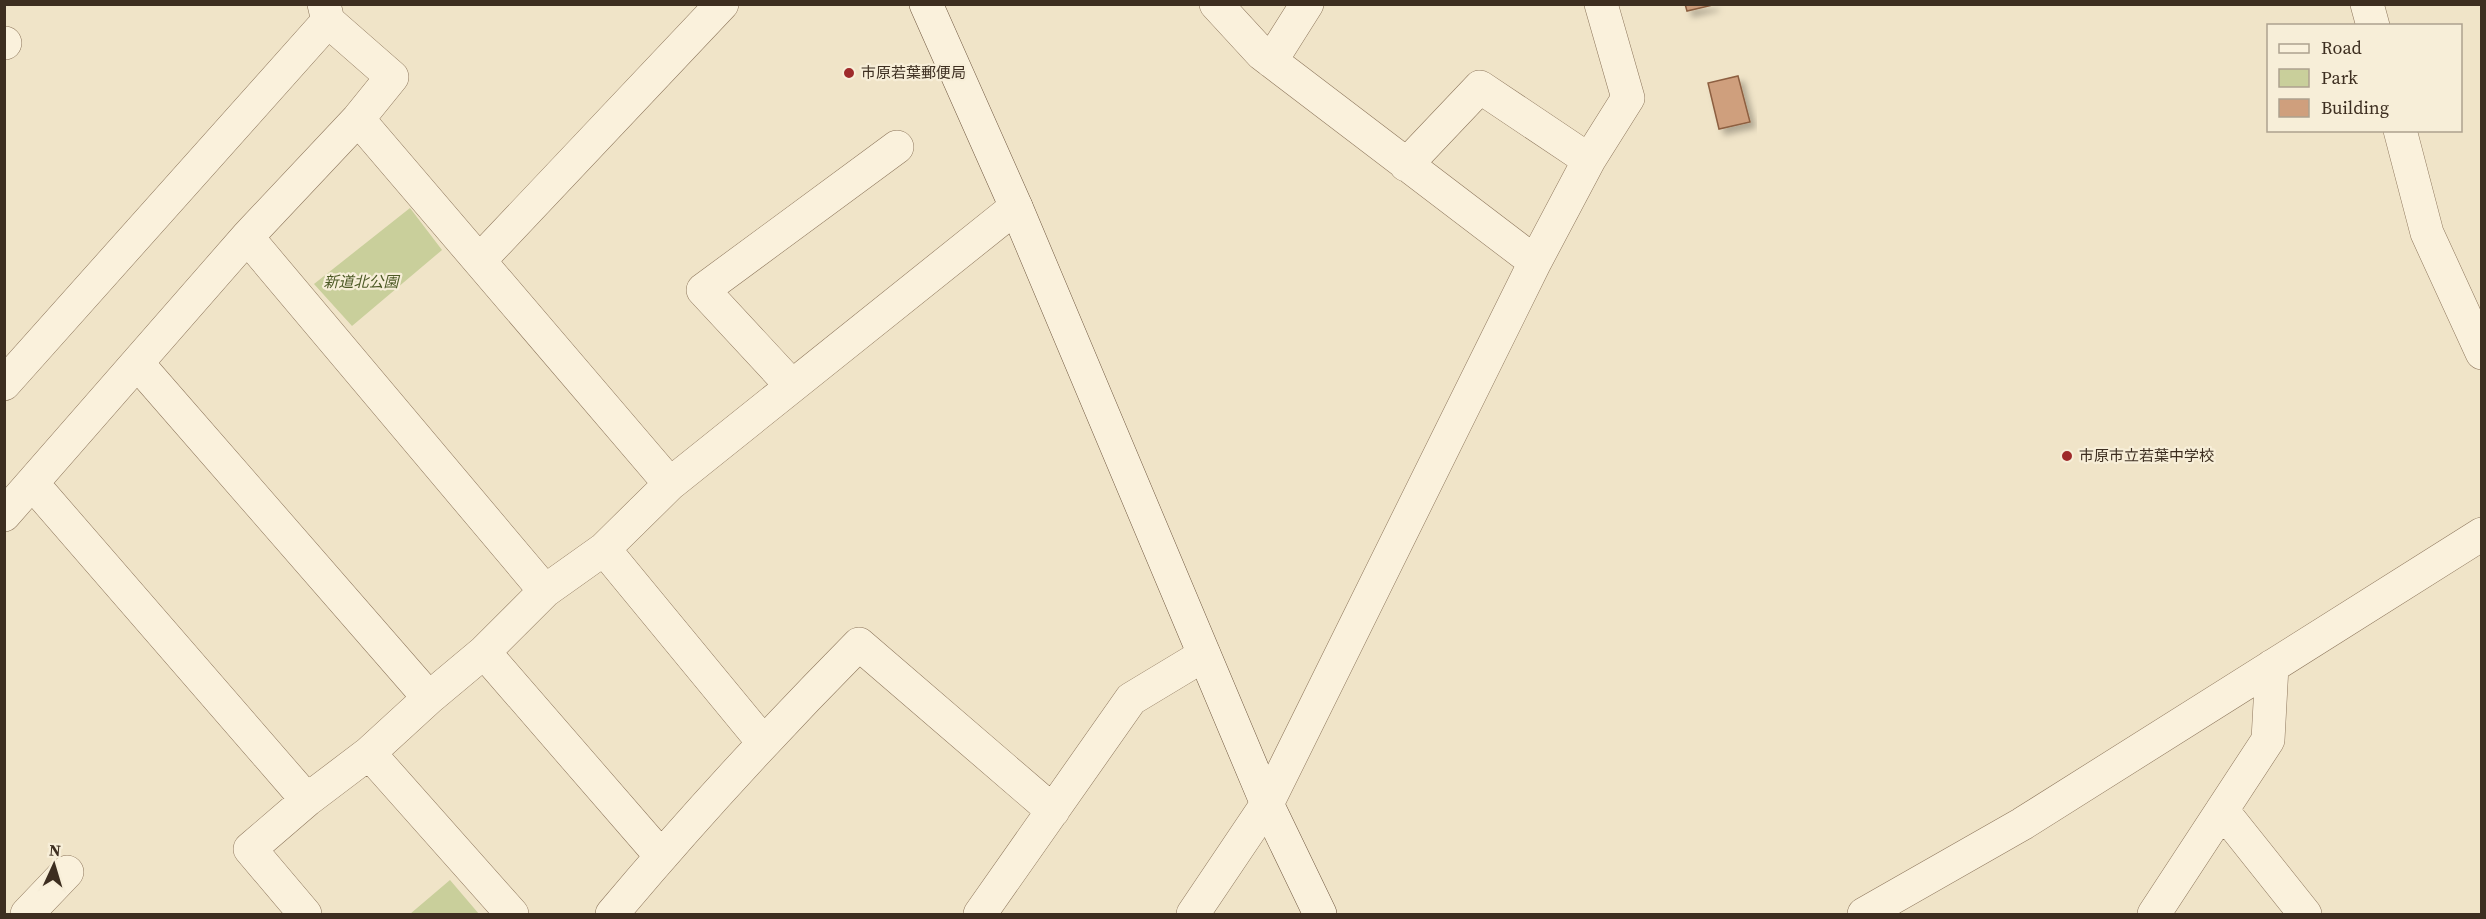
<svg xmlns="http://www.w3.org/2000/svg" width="2486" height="919" viewBox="0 0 2486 919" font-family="'Source Serif 4','Noto Sans JP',serif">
  <defs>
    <filter id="shadow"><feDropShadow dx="5.5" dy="5.5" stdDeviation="3" flood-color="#0004"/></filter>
  </defs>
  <rect width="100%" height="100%" fill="#f0e4c8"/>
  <path fill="#c9cf9b" d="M 410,208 L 442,250 L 352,326 L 314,284 Z
    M 450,880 L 479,914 L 410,914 Z"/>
  <path fill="#cf9f7d" stroke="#8d5f41" stroke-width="1.5" filter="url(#shadow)" d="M 1685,4 L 1713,4 L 1713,5 L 1687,11 Z
    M 1738,76 L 1750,122 L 1719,129 L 1708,83 Z"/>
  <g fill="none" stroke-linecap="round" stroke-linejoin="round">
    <g stroke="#8d765c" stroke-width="34">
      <path id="street" d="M 1216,4 L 1262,54 L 1535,262
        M 2367,4 L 2373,26
        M 4,43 L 5,43
        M 1271,61 L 1307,4
        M 358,119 L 670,484
        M 2400,130 L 2427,233 L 2482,353
        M 1406,165 L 1480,87 L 1589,160
        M 247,237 L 545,591
        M 480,260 L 722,4
        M 138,364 L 429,698
        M 4,384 L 328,21
        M 792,386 L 703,290 L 897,147
        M 32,483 L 307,800
        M 4,515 L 247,237 L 358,119 L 392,77 L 328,21 L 324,4
        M 604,549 L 763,742
        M 484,652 L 661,856
        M 369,753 L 512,914
        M 2222,810 L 2305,914
        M 27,914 L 67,872
        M 305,914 L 250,849 L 307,800 L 369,753 L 429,698 L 484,652 L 545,591 L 604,549 L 670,484 L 1016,207
        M 612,914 C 691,820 773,731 859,644 L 1053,811
        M 980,914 L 1131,699 L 1204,655
        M 1193,914 L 1267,804 L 1535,262 L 1589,160 L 1628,98 L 1601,4
        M 1864,914 L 2022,824 L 2482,534
        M 2154,914 L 2268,740 L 2272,666"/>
    </g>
    <g stroke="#6f573f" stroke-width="34">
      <path id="secondary" d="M 926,4 L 1016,207 L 1267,804 L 1320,914"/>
    </g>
    <use href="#street" stroke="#faf1dc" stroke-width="33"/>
    <use href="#secondary" stroke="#faf1dc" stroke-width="33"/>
  </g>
  <g fill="#9e2a2b" stroke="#f7eed8" stroke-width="2">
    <circle cx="849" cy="73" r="6"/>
    <circle cx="2067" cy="456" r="6"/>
  </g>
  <g text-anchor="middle" stroke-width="4.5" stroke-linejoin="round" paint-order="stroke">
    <g font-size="15" fill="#3d2e20" stroke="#f7eed8" text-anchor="start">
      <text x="861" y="78">市原若葉郵便局</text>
      <text x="2079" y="461">市原市立若葉中学校</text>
    </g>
    <g font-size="15" font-style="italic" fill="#4d5a26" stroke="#f7eed8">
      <text x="361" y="287">新道北公園</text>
    </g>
  </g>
  <rect width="2486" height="919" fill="none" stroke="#3d2e20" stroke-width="12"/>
  <rect x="2267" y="24" width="195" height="108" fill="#f7eed8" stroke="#ada18e" stroke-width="1.5"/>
  <rect x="2279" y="44" width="30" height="9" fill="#faf1dc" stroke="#ada18e" stroke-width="1.5"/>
  <text x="2321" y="54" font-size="18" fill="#3d2e20">Road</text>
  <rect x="2279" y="69" width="30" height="18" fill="#c9cf9b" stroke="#ada18e" stroke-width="1.5"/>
  <text x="2321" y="84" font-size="18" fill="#3d2e20">Park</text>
  <rect x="2279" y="99" width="30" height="18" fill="#cf9f7d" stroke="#ada18e" stroke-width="1.5"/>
  <text x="2321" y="114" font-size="18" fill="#3d2e20">Building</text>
  <g transform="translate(54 865) rotate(4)" stroke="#f7eed8" stroke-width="4.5" paint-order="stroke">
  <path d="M0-4.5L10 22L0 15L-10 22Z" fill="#3d2e20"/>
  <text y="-9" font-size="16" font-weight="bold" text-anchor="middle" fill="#3d2e20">N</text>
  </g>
</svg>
